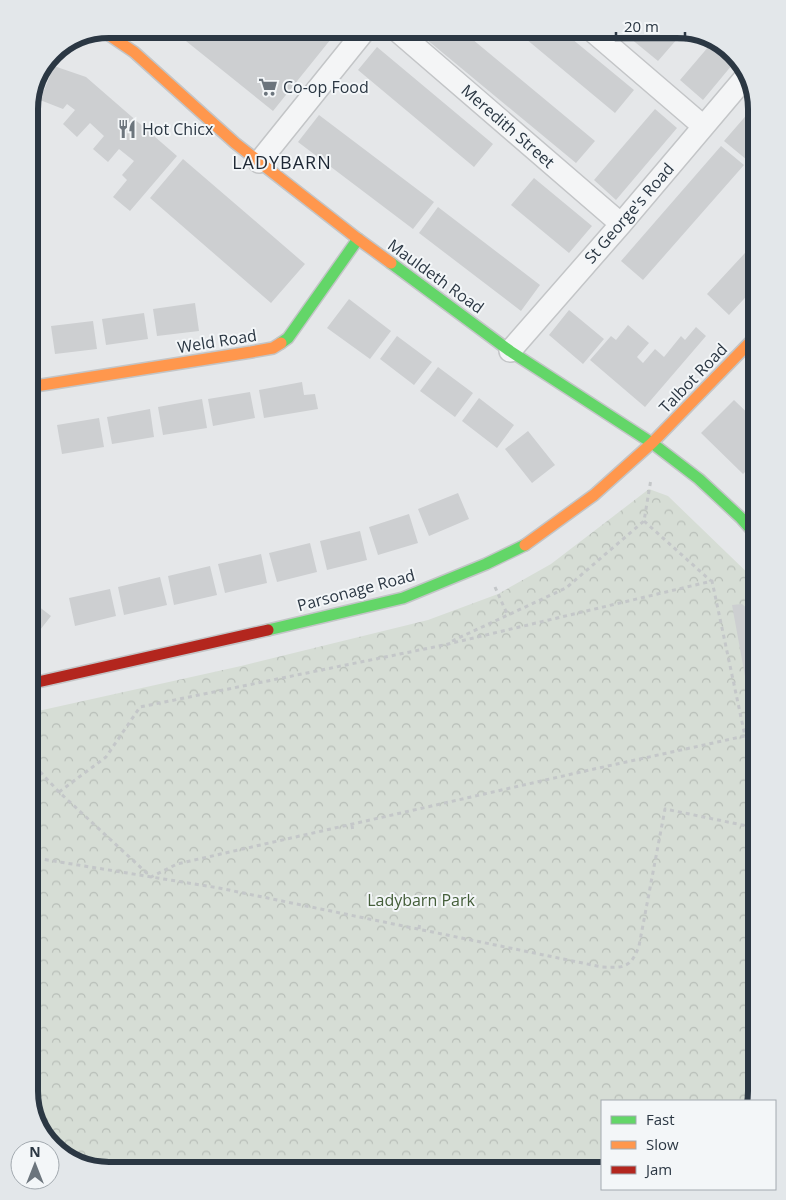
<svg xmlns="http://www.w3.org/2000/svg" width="786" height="1200" viewBox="0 0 786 1200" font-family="'Open Sans',sans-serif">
  <defs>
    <pattern id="park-crowns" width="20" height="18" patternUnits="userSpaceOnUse" patternTransform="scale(1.25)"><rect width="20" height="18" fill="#d6ddd5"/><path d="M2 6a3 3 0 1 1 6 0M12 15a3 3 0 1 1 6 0" fill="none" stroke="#b8beb8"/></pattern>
  </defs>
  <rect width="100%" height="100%" fill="#e5e7e9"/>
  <path fill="url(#park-crowns)" d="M 649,489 L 668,496 L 757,582 L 757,1092 L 755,1101 L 602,1101 L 602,1171 L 104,1171 L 64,1158 L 39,1131 L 29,1091 L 29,713 L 241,666 L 428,620 L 498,594 L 551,564 Z"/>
  <path fill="#cdcfd1" d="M 171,29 L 339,29 L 273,111 Z
    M 414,29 L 460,29 L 595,141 L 576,163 Z
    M 514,29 L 560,29 L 634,90 L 615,113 Z
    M 619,29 L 667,29 L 678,38 L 658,61 Z
    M 715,39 L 718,40 L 737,59 L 703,100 L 680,80 Z
    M 377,47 L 493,144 L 474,167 L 358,70 Z
    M 54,66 L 86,77 L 177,156 L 130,211 L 113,197 L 127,180 L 122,175 L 134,161 L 119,149 L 108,162 L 93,149 L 104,136 L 90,123 L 77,137 L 63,124 L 75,110 L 67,104 L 63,109 L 40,100 Z
    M 756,104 L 757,109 L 757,148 L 747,160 L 724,141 Z
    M 655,109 L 677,128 L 616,200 L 594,180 Z
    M 319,115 L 434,202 L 413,229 L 298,142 Z
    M 721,146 L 744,165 L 643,280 L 621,261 Z
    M 183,159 L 305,264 L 271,303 L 150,198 Z
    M 534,178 L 592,226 L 569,253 L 511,205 Z
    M 438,207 L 540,285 L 521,311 L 419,233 Z
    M 757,240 L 757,285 L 729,315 L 707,294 Z
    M 349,299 L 391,331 L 370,359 L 327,328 Z
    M 195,303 L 199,331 L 157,336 L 153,309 Z
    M 569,310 L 604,339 L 583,364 L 549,335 Z
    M 144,313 L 148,339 L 106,345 L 102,319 Z
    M 93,321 L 97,349 L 55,354 L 51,326 Z
    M 628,325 L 649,343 L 637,357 L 643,363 L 655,349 L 664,357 L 681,336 L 685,340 L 696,327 L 706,336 L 645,407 L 590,360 L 611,336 L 616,340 Z
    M 397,336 L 432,362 L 414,385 L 380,359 Z
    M 438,367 L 473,393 L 455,417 L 420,391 Z
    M 302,382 L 304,395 L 315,394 L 318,409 L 264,418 L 259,390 Z
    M 250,392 L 255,418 L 213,426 L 208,399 Z
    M 479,398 L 514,425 L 497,448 L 462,421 Z
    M 202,399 L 207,428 L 163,435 L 158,407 Z
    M 734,400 L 757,422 L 757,460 L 743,474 L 701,433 Z
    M 150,409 L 154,437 L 112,444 L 107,417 Z
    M 99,418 L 104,447 L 62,454 L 57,425 Z
    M 528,431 L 555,465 L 532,483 L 505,449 Z
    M 458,493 L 469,519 L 429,536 L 418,509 Z
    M 409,514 L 418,543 L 378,555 L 369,527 Z
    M 360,531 L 367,560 L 327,570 L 320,541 Z
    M 310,543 L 317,572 L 277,582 L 269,553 Z
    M 261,554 L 267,583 L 225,593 L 218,564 Z
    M 210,566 L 217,595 L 174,605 L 168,576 Z
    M 160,577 L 167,605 L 124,615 L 118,587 Z
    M 110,589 L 116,616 L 75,626 L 69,598 Z
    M 29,599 L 51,616 L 33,639 L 29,636 Z
    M 742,604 L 751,612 L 757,642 L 757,685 L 747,687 L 732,605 Z"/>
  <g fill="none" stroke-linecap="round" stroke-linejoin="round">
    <g stroke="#c3c5c7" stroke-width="24">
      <path id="street" d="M 395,29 L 621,224
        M 590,29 L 703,126
        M 259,162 L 366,29
        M 510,351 L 621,224 L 748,74"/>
    </g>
    <g stroke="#c3c5c7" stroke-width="14">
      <path id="fast" d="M 391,263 L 510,351 L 652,443 L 699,479 L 741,518 L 757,536
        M 281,343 L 288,338 L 358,239
        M 268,630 L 403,598 L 486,564 L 525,545"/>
    </g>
    <g stroke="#c3c5c7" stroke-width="14">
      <path id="slow" d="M 103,31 L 134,52 L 235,143 L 358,239 L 391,263
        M 29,387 L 251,352 L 273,348 L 281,343
        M 525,545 L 594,495 L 652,443 L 757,335"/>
    </g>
    <g stroke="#c3c5c7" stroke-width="14">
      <path id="jam" d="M 29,684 L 268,630"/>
    </g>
    <path stroke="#c4c7c9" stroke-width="3" stroke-dasharray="4 4" stroke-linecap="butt" d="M 644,521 L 711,581
      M 495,587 L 508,616
      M 452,641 L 566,588 L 644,521 L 651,479
      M 29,760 L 59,792 L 151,877 L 177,864 L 585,771 L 745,736 L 712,581 L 444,645
      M 59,792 L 106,757 L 140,707 L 444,645
      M 352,825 L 353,832
      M 29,857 L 219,888 L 602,967 C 624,968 631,968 639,946 L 665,809 L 757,828
      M 419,929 L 420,921"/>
    <use href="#street" stroke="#f4f5f6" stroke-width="21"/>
    <use href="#fast" stroke="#63d668" stroke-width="11"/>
    <use href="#slow" stroke="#ff974d" stroke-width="11"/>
    <use href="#jam" stroke="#b3261e" stroke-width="11"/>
  </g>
  <defs>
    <g id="supermarket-bare" transform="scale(1.5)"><path d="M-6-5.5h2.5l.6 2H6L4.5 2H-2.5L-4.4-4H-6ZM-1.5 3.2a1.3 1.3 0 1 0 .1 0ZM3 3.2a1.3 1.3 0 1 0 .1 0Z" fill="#6c757d" stroke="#f3f6f8" stroke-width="2.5" paint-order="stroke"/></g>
    <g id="restaurant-bare" transform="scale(1.5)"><path d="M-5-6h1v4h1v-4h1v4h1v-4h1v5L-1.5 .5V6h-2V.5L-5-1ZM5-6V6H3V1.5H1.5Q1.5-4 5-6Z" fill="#6c757d" stroke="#f3f6f8" stroke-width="2.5" paint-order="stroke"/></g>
  </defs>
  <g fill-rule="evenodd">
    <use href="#supermarket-bare" x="268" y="87"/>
    <use href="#restaurant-bare" x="127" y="129"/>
  </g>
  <g text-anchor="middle" stroke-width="4" stroke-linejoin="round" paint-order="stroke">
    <g font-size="16" fill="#2b3743" stroke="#f3f6f8" text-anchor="start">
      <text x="283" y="93">Co-op Food</text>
      <text x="142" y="135">Hot Chicx</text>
    </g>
    <g font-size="16" fill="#2b3743" stroke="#f3f6f8">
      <text transform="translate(508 126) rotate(41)" y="6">Meredith Street</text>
      <text transform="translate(629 213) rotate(-49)" y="6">St George's Road</text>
      <text transform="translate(436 276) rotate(36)" y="6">Mauldeth Road</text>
      <text transform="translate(217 341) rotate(-9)" y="6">Weld Road</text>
      <text transform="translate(693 378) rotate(-46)" y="6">Talbot Road</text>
      <text transform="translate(356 590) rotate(-15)" y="6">Parsonage Road</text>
    </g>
    <g font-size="16" fill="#445e39" stroke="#f3f6f8">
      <text x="421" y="906">Ladybarn Park</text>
    </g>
    <g font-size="18" letter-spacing="1" fill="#1d2734" stroke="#f3f6f8">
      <text x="282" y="169">LADYBARN</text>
    </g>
  </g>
  <path d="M0 0H786V1200H0ZM109 38H677A71 71 0 0 1 748 109V1091A71 71 0 0 1 677 1162H109A71 71 0 0 1 38 1091V109A71 71 0 0 1 109 38Z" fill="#e3e7ea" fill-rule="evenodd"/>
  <path fill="none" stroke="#2b3743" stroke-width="6" d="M109 38H677A71 71 0 0 1 748 109V1091A71 71 0 0 1 677 1162H109A71 71 0 0 1 38 1091V109A71 71 0 0 1 109 38Z"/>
  <rect x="601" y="1100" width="175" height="90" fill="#f3f6f8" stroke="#a3aab0"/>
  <rect x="611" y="1116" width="25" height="8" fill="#63d668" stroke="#a3aab0"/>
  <text x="646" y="1125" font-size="15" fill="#2b3743">Fast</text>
  <rect x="611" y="1141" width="25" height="8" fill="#ff974d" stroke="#a3aab0"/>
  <text x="646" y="1150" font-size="15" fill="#2b3743">Slow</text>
  <rect x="611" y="1166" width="25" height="8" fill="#b3261e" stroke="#a3aab0"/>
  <text x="646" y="1175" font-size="15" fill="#2b3743">Jam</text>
  <g transform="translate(35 1165)"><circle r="24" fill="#f3f6f8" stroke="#a3aab0"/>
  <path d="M0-4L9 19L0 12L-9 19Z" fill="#6c757d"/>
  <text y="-8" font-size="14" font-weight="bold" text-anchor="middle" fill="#2b3743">N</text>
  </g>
  <path d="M616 32v8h69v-8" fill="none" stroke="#2b3743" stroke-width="2.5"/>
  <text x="624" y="32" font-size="15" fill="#2b3743" stroke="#f3f6f8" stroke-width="4" paint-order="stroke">20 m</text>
</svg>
